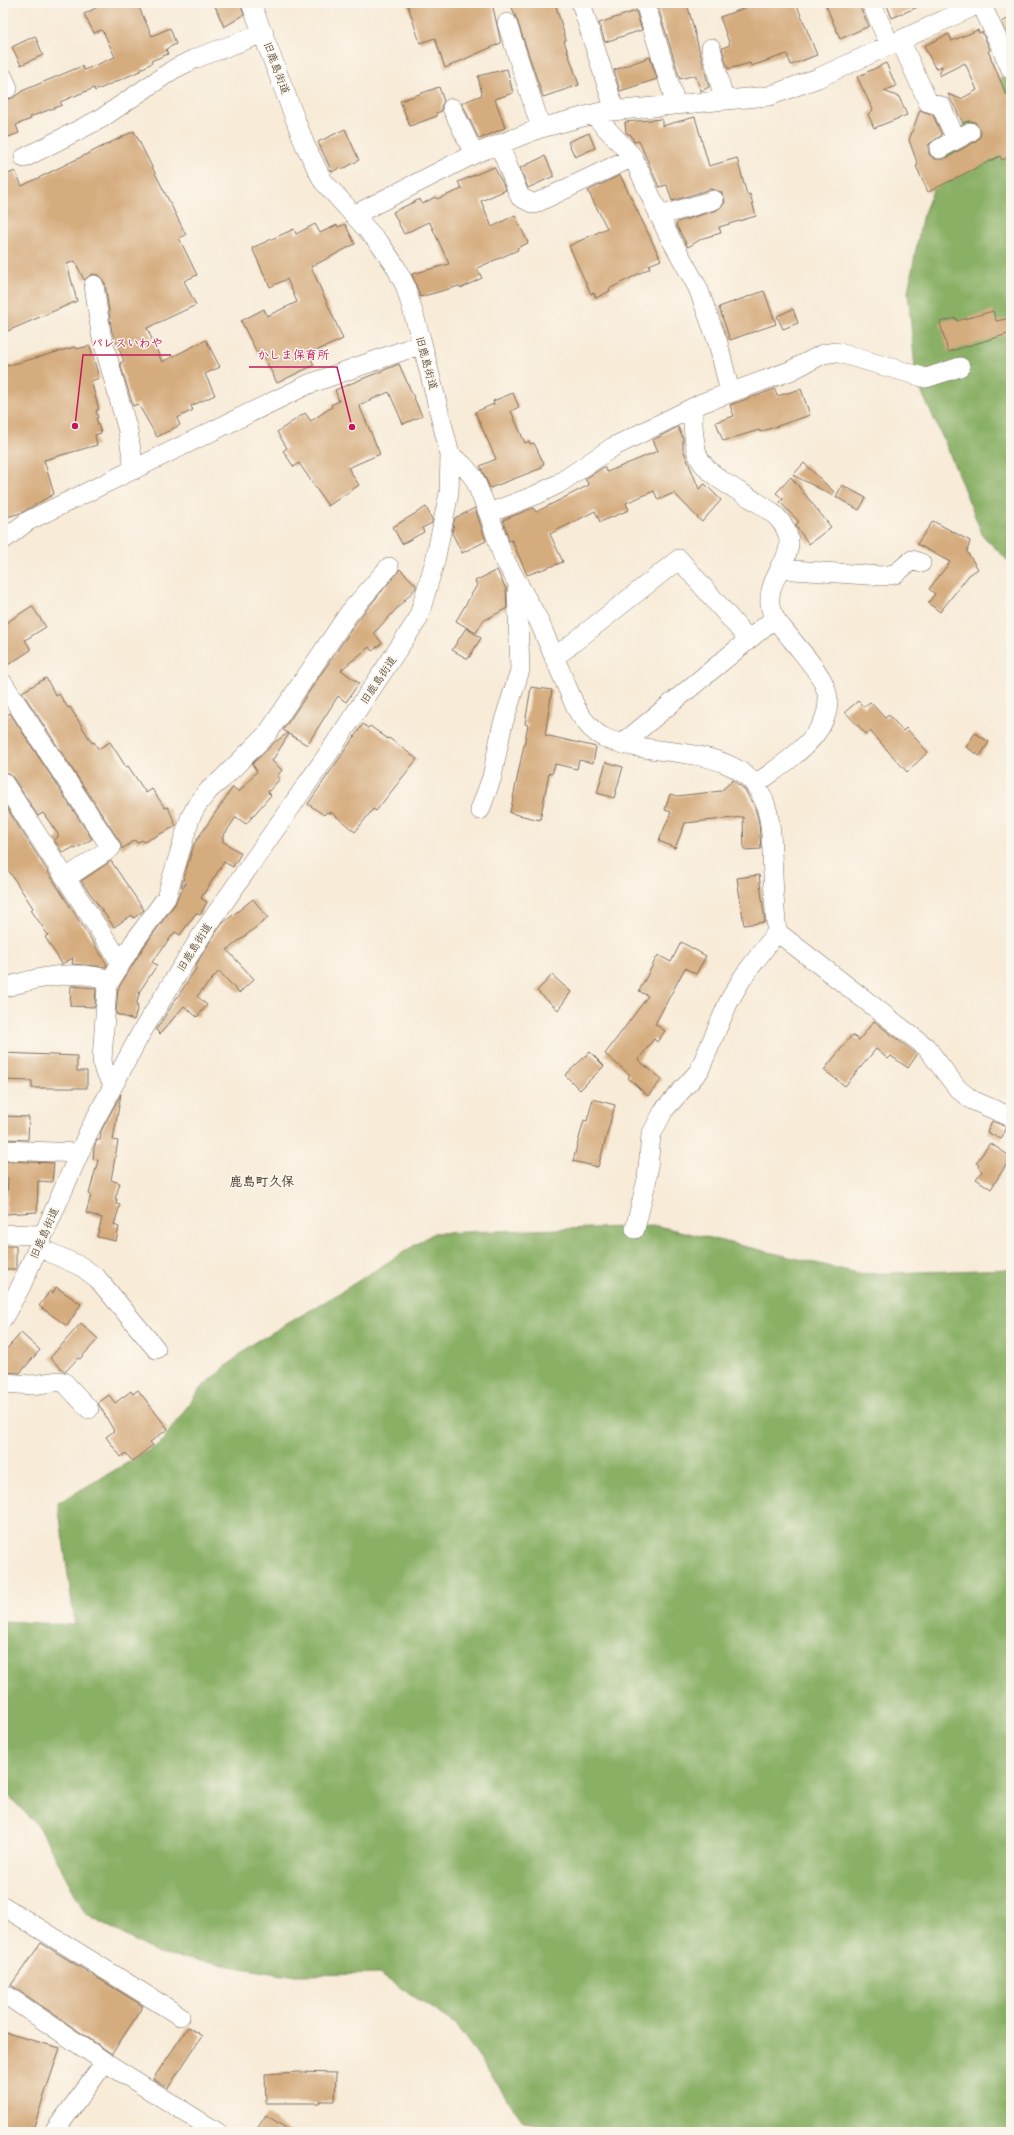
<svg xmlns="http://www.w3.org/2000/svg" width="1014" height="2135" viewBox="0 0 1014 2135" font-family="'Architects Daughter','Klee One',sans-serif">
  <rect width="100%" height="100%" fill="#fbf7ec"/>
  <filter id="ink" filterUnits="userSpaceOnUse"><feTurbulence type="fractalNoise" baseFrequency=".025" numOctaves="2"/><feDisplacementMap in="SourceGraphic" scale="8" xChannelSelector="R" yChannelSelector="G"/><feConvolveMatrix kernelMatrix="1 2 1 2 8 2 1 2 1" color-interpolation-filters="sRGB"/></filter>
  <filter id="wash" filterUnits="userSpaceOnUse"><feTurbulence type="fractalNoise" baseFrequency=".012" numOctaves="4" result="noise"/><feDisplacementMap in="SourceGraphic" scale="16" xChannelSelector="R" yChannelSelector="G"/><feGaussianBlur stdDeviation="0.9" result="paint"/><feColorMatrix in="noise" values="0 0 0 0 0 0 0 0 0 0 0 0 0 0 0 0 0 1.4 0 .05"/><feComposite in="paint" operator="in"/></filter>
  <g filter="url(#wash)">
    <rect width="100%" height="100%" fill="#f8ebd8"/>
    <path fill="#8ab066" stroke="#626d42" d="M 1011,71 L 1011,564 L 983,536 L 947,447 L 916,380 L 908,292 L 922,218 L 954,137 L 1005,74 Z
      M 658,1226 L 862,1274 L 1011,1269 L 1011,2132 L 552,2132 L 522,2120 L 455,2023 L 379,1974 L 283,1975 L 158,1954 L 85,1913 L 40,1828 L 3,1790 L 3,1621 L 75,1625 L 58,1503 L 160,1444 L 200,1389 L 251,1345 L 333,1297 L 434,1233 Z"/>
    <g id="blocks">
      <path fill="#d5ac7e" d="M 106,3 L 137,3 L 152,36 L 170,28 L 176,44 L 166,49 L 168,54 L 151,61 L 152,63 L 141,69 L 142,70 L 95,91 L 94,88 L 60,102 L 62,105 L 30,117 L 31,119 L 16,125 L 19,133 L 3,139 L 3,98 L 6,102 L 7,99 L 13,98 L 22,91 L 82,66 L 84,70 L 115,57 L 104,33 L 101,30 L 94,33 L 84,14 Z
        M 222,3 L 240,3 L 244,15 L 224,27 L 215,6 Z
        M 407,3 L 492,3 L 501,43 L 445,68 L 435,38 L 420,43 Z
        M 510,3 L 555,3 L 566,40 L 564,41 L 579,85 L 543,97 L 517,20 Z
        M 660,3 L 687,3 L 709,87 L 701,91 L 695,75 L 680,79 L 657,4 Z
        M 759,3 L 796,3 L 817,55 L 791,65 L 787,54 L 751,66 L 750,63 L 728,69 L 722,48 L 730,45 L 720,17 Z
        M 825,3 L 858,3 L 869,26 L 840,39 Z
        M 886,3 L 927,3 L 892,18 Z
        M 636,11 L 642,30 L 605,42 L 599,23 Z
        M 1011,17 L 1011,39 L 1010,40 L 1002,22 Z
        M 978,30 L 979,33 L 982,32 L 990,50 L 988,51 L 1006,94 L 1011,91 L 1011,156 L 1002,160 L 1000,156 L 928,192 L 916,166 L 918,165 L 909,140 L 920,110 L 933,115 L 942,135 L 929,144 L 929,154 L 934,159 L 944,159 L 975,142 L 980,137 L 981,132 L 975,122 L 970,121 L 963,123 L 948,94 L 961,99 L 977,90 L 965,63 L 939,76 L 942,66 L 935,69 L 936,67 L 935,68 L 924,46 L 949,34 L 952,41 Z
        M 35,36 L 43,55 L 21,65 L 12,47 Z
        M 650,57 L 657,79 L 620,91 L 614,70 Z
        M 886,63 L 896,86 L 884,91 L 899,97 L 907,115 L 874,128 L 868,114 L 873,110 L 857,77 Z
        M 507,69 L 513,93 L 495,99 L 505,128 L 479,139 L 462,103 L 482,95 L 478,76 Z
        M 439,87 L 444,101 L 441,107 L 442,111 L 436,113 L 437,116 L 410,126 L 400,101 Z
        M 695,117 L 709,166 L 737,158 L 747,195 L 750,194 L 756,216 L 719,227 L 721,233 L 703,238 L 688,247 L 676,225 L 678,222 L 717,210 L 725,203 L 724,197 L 721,192 L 711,189 L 672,201 L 667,185 L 659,187 L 639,141 L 634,142 L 631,135 L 626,133 L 625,122 L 662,119 L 662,126 Z
        M 345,129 L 359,160 L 343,169 L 341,167 L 332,172 L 318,142 Z
        M 134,131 L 186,235 L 179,238 L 197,275 L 184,281 L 196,305 L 147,328 L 162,362 L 206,340 L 220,367 L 205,374 L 215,395 L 191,406 L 193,410 L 177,418 L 180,425 L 157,437 L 138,404 L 133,406 L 120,363 L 124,361 L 112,332 L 105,283 L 98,275 L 92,274 L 84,280 L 75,261 L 67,264 L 77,301 L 3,333 L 3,176 L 15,171 L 22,186 L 24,185 Z
        M 589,133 L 595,148 L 575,157 L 568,142 Z
        M 545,156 L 554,176 L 528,188 L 520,168 Z
        M 494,167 L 506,190 L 481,201 L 492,227 L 515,215 L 528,243 L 517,248 L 518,250 L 477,268 L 482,278 L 461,288 L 459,286 L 420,297 L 412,274 L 449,264 L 430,223 L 428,222 L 404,234 L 393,212 L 420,199 L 422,204 L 435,197 L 437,199 L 462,189 L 458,182 Z
        M 620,175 L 661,260 L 649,265 L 650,268 L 609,289 L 610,291 L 596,298 L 594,293 L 591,294 L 569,246 L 607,228 L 588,191 Z
        M 315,224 L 320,233 L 337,225 L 338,227 L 345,224 L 355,244 L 311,267 L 343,339 L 309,354 L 314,365 L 277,383 L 262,353 L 258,355 L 241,321 L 264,309 L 267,316 L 297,302 L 287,279 L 270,287 L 252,248 L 294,229 L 296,234 Z
        M 764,291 L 776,324 L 730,340 L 719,307 Z
        M 793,309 L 798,323 L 783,329 L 777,316 Z
        M 993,311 L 996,321 L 1011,318 L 1011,333 L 948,352 L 940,322 L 956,318 L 957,321 Z
        M 90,346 L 99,378 L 91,381 L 99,410 L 96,410 L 98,418 L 96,418 L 101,433 L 95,435 L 97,445 L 44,460 L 54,494 L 21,513 L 3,518 L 3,367 L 75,347 L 76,349 Z
        M 399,364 L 422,416 L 403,424 L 389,392 L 359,405 L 380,454 L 348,468 L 359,485 L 328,506 L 299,463 L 294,467 L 283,451 L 287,448 L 277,432 L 305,413 L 311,421 L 332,407 L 331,405 L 339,401 L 335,390 Z
        M 775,389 L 777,396 L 801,389 L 810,415 L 760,432 L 759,430 L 723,441 L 716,422 L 734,416 L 730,405 Z
        M 513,393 L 519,407 L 511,411 L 525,443 L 529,441 L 530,444 L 534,443 L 544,464 L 541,465 L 542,468 L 490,488 L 480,466 L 496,459 L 475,412 L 494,404 L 493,401 Z
        M 678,427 L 683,439 L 683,449 L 699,489 L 705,484 L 721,500 L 702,522 L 674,493 L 658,500 L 654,491 L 626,503 L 629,510 L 600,522 L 595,511 L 550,534 L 563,562 L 527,575 L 512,540 L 509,541 L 503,520 L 533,508 L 536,512 L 589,485 L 585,479 L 604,467 L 607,472 L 658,451 L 653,440 Z
        M 804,463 L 834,492 L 832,495 L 793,475 Z
        M 791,477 L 831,527 L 809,544 L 795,525 L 799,522 L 780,502 L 783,499 L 776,493 Z
        M 842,485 L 866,498 L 859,510 L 836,497 Z
        M 426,507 L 432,519 L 432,523 L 422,528 L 424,532 L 402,544 L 393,527 Z
        M 475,508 L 486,541 L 462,553 L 452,533 L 455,518 Z
        M 933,521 L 970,541 L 967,552 L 978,569 L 969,575 L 940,612 L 928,603 L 935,594 L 929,589 L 950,562 L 917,544 Z
        M 400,569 L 416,585 L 416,588 L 374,633 L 382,643 L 372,651 L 369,647 L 341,670 L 359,683 L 346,702 L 338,696 L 307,745 L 289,734 L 272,761 L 282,770 L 277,776 L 280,779 L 268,792 L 271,795 L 246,824 L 236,817 L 222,838 L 224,839 L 222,841 L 241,853 L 233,867 L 224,862 L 201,898 L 207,902 L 200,915 L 196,913 L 180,935 L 175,932 L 152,962 L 157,965 L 140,991 L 136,1006 L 138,1006 L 134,1020 L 116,1014 L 118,989 L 143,948 L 175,904 L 179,894 L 187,883 L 181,887 L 194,844 L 233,787 L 239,792 L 257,771 L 252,764 L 275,742 L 288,733 L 283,730 L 358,620 Z
        M 497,570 L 506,589 L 507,608 L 483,621 L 476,633 L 456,621 L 477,585 L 475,581 Z
        M 32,606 L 46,627 L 25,640 L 31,650 L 3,668 L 3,625 Z
        M 466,628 L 481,638 L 468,659 L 452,650 Z
        M 46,678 L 56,696 L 59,694 L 68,708 L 70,707 L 92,743 L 94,742 L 98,749 L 110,742 L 126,767 L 128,766 L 146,793 L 152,789 L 165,808 L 168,807 L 176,826 L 144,842 L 142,840 L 137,843 L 135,840 L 122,849 L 120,842 L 22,692 Z
        M 531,687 L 552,690 L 545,735 L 596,747 L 593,763 L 579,760 L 577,769 L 555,764 L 552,774 L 549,773 L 540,820 L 510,813 L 528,725 L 525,724 Z
        M 858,701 L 864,707 L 870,702 L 885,718 L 889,715 L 903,731 L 906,728 L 928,752 L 907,772 L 870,731 L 866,734 L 845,712 Z
        M 10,713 L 92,839 L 75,849 L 74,847 L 63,853 L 54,840 L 58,837 L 58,834 L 43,813 L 38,816 L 12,776 L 3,771 L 3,718 Z
        M 363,724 L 368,728 L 370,726 L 388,739 L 389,738 L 417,759 L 376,811 L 373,809 L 355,832 L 331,812 L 330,814 L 327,812 L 324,815 L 308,804 Z
        M 975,733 L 989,742 L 980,756 L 966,747 Z
        M 606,762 L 623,767 L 614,798 L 597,793 Z
        M 733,780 L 745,790 L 755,808 L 759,823 L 761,849 L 744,850 L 743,817 L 685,823 L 675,848 L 659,841 L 671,812 L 665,810 L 670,794 L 677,796 L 721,791 Z
        M 3,802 L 107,964 L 106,967 L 72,964 L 73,958 L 62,964 L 45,937 L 48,935 L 31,910 L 33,908 L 3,862 Z
        M 111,861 L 144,910 L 134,918 L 132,915 L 114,927 L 81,881 Z
        M 759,875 L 765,922 L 744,925 L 737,878 Z
        M 253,899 L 268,918 L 227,950 L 254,979 L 239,993 L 219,971 L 197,996 L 207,1005 L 197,1017 L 184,1006 L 160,1034 L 156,1030 L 197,967 L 195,966 L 215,934 L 223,923 Z
        M 681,942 L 706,956 L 696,974 L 685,968 L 655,1024 L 665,1031 L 657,1042 L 654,1039 L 638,1060 L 662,1079 L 648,1096 L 628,1078 L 630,1075 L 605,1054 L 648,996 L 639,991 L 658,955 L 671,962 Z
        M 552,975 L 571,992 L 558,1010 L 537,991 Z
        M 71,986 L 96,988 L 95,1007 L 70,1006 Z
        M 874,1021 L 917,1055 L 908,1068 L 891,1056 L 888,1059 L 876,1049 L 845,1086 L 824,1070 L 852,1035 L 859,1040 Z
        M 590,1052 L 604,1066 L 580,1090 L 565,1075 Z
        M 3,1053 L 77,1056 L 77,1071 L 87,1071 L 87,1088 L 32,1088 L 32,1081 L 3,1080 Z
        M 121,1094 L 113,1140 L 118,1141 L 111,1180 L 120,1183 L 115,1199 L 117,1199 L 116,1204 L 120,1205 L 114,1225 L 119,1227 L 116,1241 L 97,1237 L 102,1218 L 86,1213 L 91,1195 L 89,1194 L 98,1160 L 93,1159 L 94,1148 L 97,1140 L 100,1140 L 101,1131 Z
        M 593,1099 L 615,1105 L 598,1167 L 573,1161 L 584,1120 L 587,1121 Z
        M 3,1116 L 29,1117 L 28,1140 L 3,1139 Z
        M 992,1121 L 1007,1127 L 1001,1139 L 987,1132 Z
        M 990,1143 L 1011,1157 L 991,1189 L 976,1179 L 982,1171 L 978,1167 L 979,1165 L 976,1163 Z
        M 3,1161 L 54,1163 L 52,1182 L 38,1181 L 37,1212 L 6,1214 L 8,1178 L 3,1177 Z
        M 3,1246 L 16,1246 L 16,1269 L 3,1269 Z
        M 56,1287 L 81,1304 L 67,1326 L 39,1306 L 50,1291 L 53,1293 Z
        M 81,1323 L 98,1339 L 80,1359 L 78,1358 L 66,1371 L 64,1371 L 50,1358 Z
        M 21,1333 L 40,1350 L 20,1373 L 5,1372 L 3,1370 L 3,1353 Z
        M 138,1390 L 168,1429 L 150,1442 L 153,1445 L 132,1461 L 126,1453 L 121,1457 L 106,1437 L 114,1431 L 98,1403 L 109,1395 L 115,1403 L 131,1391 L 133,1394 Z
        M 41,1943 L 143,2006 L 112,2054 L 11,1985 Z
        M 188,2027 L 202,2036 L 168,2088 L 153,2079 Z
        M 3,2032 L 60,2048 L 32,2132 L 3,2132 Z
        M 298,2072 L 336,2073 L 335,2101 L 320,2101 L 320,2103 L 266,2103 L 265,2074 Z
        M 266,2115 L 292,2132 L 255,2132 Z"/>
    </g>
  </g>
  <g filter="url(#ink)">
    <use href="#blocks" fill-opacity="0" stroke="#7d6e5f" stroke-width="1"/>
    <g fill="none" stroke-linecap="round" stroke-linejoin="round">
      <g stroke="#7d6e5f" stroke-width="20">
        <path id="street" d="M 581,3 L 615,111
          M 645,3 L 676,105
          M 871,3 L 890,45
          M 981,3 L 1011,69
          M 507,23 L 541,128
          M 900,40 L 928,102 L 941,106 L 956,139
          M 711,48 L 724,100
          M 3,77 L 8,88
          M 452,108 L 474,154
          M 593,114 L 633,157 L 667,232 L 698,288 L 718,343 L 730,392
          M 499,144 L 520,197 L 534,204 L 633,157
          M 939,149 L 970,132
          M 24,158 L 102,118 L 174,69 L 194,59 L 264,33
          M 354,215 L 474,154 L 541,128 L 601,112 L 769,96 L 818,78 L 981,3
          M 659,216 L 714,200
          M 94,285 L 101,334 L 128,431 L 134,470
          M 692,408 C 693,422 693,439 697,453 C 704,474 734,488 752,499 C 763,506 774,512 782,523 C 804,554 767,572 770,604 C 771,618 784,629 792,640 C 803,654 816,667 824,684 C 844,729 784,762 755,785
          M 450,455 L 463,465 L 474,478 L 490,517 L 503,557 L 538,619 L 576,708 C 583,720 592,732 605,738 C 654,760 742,740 765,803 C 771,819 771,835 772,851 C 773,878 774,906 777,932 L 743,977 L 729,1001 L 699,1071 L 664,1110 L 651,1135 L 647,1179 L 635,1229
          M 489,513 L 536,495 L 558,484 L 613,447 L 702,403 L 790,371 L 823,354 L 836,352 L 926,378 L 960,367
          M 3,540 L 28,521 L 309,384 L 422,344
          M 780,566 L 793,570 L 882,576 L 895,574 L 912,560 L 921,563
          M 554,658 L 679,559 L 748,639
          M 3,683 L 111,848 L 66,878
          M 623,743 L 775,618
          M 3,782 L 121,963
          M 480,810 L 492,777 L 502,727 L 520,670 L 517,591 L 519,584
          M 777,932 L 926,1047 L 958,1089 L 972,1100 L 1011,1117
          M 3,988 C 38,977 75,969 111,980
          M 114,1084 L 104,1070 L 102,1060 L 107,986 L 134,942 L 166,898 L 190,818 L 197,805 L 209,790 L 222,779 L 267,734 L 349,613 L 389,567
          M 3,1150 L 79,1153
          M 3,1234 L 43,1235
          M 38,1247 L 82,1267 L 97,1278 L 156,1349
          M 3,1318 L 21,1286 L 89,1131 L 141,1033 L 206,928 L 328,754 L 418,619 L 435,561 L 449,493 L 450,455 L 421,339 L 405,285 L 394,264 L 381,245 L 323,181 L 305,145 L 251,3
          M 3,1383 L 32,1385 L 59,1381 L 64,1382 L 89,1409
          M 3,1906 L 180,2016
          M 3,1993 L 105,2062 L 217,2132
          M 54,2132 L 105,2062"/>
      </g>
      <use href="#street" stroke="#fff" stroke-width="19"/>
    </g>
  </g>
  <g text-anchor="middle" stroke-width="3" stroke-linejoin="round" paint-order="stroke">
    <g font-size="11" fill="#3b2a1e" stroke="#fbf7ec">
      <text transform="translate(277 68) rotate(70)" y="4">旧鹿島街道</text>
      <text transform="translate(427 363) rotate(75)" y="4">旧鹿島街道</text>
      <text transform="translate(378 680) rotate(-56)" y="4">旧鹿島街道</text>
      <text transform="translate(194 947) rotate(-58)" y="4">旧鹿島街道</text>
      <text transform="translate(44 1233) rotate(-66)" y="4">旧鹿島街道</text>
    </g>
    <g font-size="13" font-weight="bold" fill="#3b2a1e" stroke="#fbf7ec">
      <text x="262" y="1186">鹿島町久保</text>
    </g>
  </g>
  <path fill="none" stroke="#c2185b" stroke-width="1.5" d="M75 426L83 355H171M352 427L337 367H249"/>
  <g fill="#c2185b" stroke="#fbf7ec" stroke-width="1.5">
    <circle cx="75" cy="426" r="4"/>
    <circle cx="352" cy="427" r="4"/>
  </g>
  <g font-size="12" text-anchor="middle" font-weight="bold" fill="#c2185b" stroke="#fbf7ec" stroke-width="3" stroke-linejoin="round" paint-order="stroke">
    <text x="127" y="347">パレスいわや</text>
    <text x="293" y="359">かしま保育所</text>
  </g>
  <rect width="1014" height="2135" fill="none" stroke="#fbf7ec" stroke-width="16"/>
</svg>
